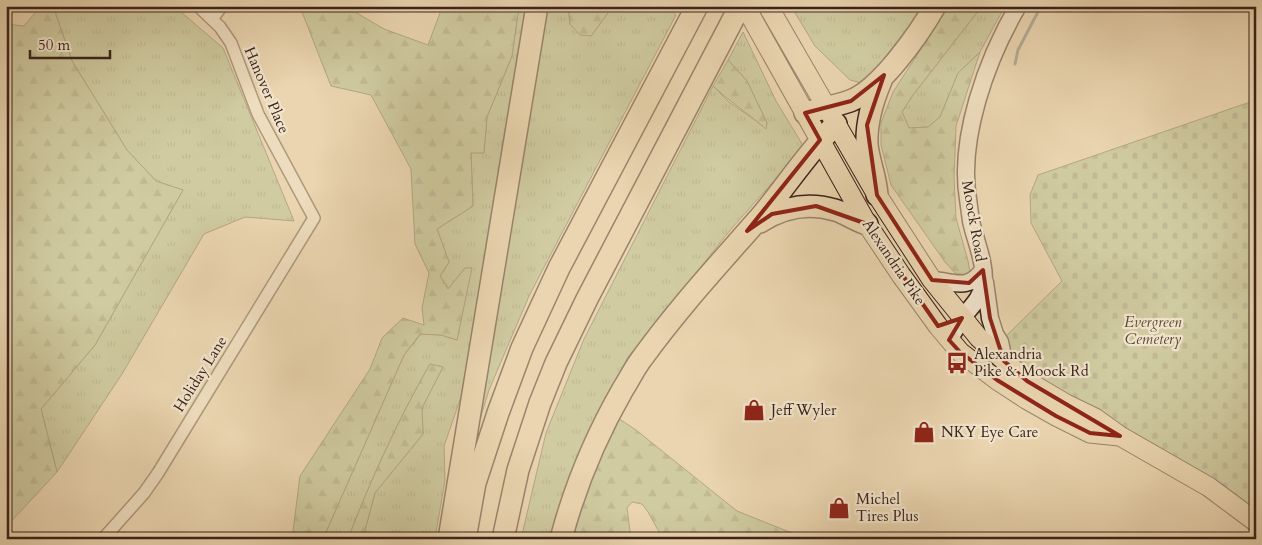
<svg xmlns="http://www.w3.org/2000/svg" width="1262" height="545" viewBox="0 0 1262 545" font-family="Cardo,serif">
  <defs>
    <pattern id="grass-tufts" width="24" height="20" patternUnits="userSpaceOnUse" patternTransform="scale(1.25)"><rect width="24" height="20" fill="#b2be8e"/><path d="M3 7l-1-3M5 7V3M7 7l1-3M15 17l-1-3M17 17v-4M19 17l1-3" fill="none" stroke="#929a73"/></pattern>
    <pattern id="forest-firs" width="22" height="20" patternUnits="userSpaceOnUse" patternTransform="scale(1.25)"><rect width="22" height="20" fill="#b2be8e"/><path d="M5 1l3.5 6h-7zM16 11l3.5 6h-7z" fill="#929a73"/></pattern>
    <pattern id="cemetery-stones" width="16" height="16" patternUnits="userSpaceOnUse" patternTransform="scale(1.25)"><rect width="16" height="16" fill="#b2be8e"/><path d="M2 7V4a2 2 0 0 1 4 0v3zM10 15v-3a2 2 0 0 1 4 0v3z" fill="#929a73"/></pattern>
  </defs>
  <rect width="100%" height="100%" fill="#ead5b0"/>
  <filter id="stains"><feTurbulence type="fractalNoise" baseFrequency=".004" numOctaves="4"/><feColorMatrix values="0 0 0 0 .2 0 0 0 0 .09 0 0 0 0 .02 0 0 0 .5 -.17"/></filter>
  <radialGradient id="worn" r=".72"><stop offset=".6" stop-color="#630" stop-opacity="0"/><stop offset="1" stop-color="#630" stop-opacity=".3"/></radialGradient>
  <path fill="url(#grass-tufts)" stroke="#767054" d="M 53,6 L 174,6 L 223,48 L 294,221 L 245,217 L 204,234 L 122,374 L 57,472 L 41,409 L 95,345 L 183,190 L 156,181 L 127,150 L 72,61 Z
    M 519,6 L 528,6 L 461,397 L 444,446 L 445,480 L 435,539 L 364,539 L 365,530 L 375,493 L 423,434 L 422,408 L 443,367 L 430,364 C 399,418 370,481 348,539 L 323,539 L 404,355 L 421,334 L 441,335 L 457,340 L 471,269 L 465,268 L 449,289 L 440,276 L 449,262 L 437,229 L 473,206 L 471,152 L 484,153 L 487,117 L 512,56 Z
    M 544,6 L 568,6 L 570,24 L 591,36 L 613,6 L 669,6 L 676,15 L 529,296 L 489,390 L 463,475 Z
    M 791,6 L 924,6 L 883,60 L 862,83 L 850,80 L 815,46 Z
    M 982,6 L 1005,6 L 980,52 L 958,73 L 940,117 L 928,127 L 909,128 L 902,112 L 913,95 Z
    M 743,32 L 776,101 L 804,147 L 732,228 L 628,357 L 593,426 L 550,539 L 521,539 L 546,433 L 584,339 L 713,86 L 729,102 L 766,128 L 767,123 L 747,81 L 728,60 Z"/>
  <path fill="url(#forest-firs)" stroke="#767054" d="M 41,6 L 53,6 L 72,61 L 127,150 L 156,181 L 183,190 L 95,345 L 41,409 L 57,472 L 6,527 L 6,24 L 24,26 Z
    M 438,6 L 519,6 L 512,56 L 487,117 L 484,153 L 471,153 L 473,206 L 437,229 L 449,262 L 440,276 L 448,289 L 465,268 L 472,268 L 457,340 L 441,335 L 420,334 L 404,355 L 323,539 L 292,539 L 300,476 L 370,369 L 382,338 L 403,318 L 424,325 L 422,308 L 429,273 L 415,244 L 411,169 L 371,95 L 331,86 L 302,12 L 355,12 L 384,29 L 428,45 L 440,13 Z
    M 568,6 L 613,6 L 591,36 L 580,35 L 570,24 Z
    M 949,6 L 982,6 L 913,95 L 902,112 L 909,128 L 928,127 L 940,117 L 958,73 L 980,52 L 956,126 L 954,178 L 956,218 L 968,261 L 970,272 L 965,275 L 955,273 L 945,262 L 891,185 L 881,145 L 881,123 L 893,92 Z
    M 728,60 L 747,81 L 767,123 L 766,129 C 749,114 730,102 713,86 Z
    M 430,364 L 443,367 L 422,408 L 423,434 L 375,493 L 365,530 L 364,539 L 348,539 C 370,481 399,418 430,364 Z
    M 618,418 L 636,430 L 737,511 L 807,539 L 663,539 L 648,512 L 642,504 L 632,502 L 627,508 L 631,539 L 569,539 L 588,480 Z"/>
  <path fill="url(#cemetery-stones)" stroke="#767054" d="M 1256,100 L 1256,514 L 1027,381 L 1000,342 L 1062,281 L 1031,223 L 1030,195 L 1038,175 Z"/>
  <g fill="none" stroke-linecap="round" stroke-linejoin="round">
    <path stroke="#757b77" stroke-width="3" d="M 1015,64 L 1018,50 L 1041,6"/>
    <g stroke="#67503f" stroke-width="14">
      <path id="street" d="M 212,19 L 222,6
        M 103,539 L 144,493 L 158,473 L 314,218 L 258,114 L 231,43 L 220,27 L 198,6"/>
    </g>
    <g stroke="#3b2319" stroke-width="19">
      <path id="secondary" d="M 932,280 C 954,281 967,292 983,270
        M 985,282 L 990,318 L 995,334 L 1000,342 L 1004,361
        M 949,340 C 954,332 958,324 963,317 C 971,307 981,298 983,285 C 987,267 975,240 971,221 C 970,214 969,206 968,199 C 958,138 987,59 1018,6"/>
    </g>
    <g stroke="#3b2319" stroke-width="21">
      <path id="primary" d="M 745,6 L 867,224 L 901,275 L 938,326 L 960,352 L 997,380 L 1026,399 L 1056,416 L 1090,433 L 1119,436
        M 768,6 L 877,195 L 932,280 L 979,338 L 1027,381 L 1066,404 L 1095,418 L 1120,436 L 1209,487 L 1256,522"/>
    </g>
    <g stroke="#3b2319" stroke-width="24">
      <path id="highway" d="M 805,113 C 820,109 836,106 850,101 C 880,90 919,34 935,6
        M 877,195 C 876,178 869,162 867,145 C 866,122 872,102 881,81
        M 760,222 C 783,207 808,202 835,210 C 846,213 856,221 867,224
        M 449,539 L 537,6
        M 465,539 L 475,483 L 498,413 L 522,348 L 559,268 L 697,6
        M 503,539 L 518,470 L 540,403 L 556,363 L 587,299 L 740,6
        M 561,539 C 575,486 596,436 623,389 C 630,378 635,367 643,357 C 679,307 721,262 762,215 C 787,185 808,152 836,124"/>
    </g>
    <use href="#street" stroke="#f1e4cc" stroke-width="11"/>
    <use href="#secondary" stroke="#f1e4cc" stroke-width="16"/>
    <use href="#primary" stroke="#ead5b0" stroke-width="19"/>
    <use href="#highway" stroke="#ead5b0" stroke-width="21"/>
  </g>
  <path d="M0 0H1262V545H0ZM 884,75 L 867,125 L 877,195 L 932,280 L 969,283 L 983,270 L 990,318 L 1004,361 L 1027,381 L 1120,436 L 1090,433 L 1056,416 L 997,380 L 960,352 L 949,340 L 962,318 L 938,326 L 867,224 L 816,206 L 772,214 L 747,231 L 820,140 L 805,113 L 851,101 Z" fill="#ead5b0" fill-opacity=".55" fill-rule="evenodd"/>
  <path fill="none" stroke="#8f2418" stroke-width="4" stroke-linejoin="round" d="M 884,75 L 867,125 L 877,195 L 932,280 L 969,283 L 983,270 L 990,318 L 1004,361 L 1027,381 L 1120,436 L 1090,433 L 1056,416 L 997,380 L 960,352 L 949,340 L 962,318 L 938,326 L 867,224 L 816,206 L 772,214 L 747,231 L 820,140 L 805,113 L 851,101 Z"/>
  <defs>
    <g id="bus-bare" transform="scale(1.725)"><path d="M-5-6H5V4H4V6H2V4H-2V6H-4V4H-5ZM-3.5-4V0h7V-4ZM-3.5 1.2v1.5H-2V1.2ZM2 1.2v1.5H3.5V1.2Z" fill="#8f2418" stroke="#f1e4cc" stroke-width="2.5" paint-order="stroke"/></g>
    <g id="shop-bare" transform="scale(1.725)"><path d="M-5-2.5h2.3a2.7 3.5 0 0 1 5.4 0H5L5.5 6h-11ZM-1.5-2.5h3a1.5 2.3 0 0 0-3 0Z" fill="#8f2418" stroke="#f1e4cc" stroke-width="2.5" paint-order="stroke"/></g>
  </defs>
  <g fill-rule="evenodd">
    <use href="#bus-bare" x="957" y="363"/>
    <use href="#shop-bare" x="754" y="410"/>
    <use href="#shop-bare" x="924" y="432"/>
    <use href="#shop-bare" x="839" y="508"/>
  </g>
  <g text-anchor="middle" stroke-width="4.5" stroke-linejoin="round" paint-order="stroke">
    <g font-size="15" fill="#3b2319" stroke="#f1e4cc">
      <text transform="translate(267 90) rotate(67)" y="5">Hanover Place</text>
      <text transform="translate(974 221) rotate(80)" y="5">Moock Road</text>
      <text transform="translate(894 262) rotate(56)" y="5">Alexandria Pike</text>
      <text transform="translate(200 374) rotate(-58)" y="5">Holiday Lane</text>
    </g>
    <g font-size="15" font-style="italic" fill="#594a36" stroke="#f1e4cc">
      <text x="1153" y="327">Evergreen<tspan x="1153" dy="17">Cemetery</tspan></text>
    </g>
    <g font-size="15" fill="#3b2319" stroke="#f1e4cc" text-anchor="start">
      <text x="974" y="359">Alexandria<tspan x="974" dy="17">Pike &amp; Moock Rd</tspan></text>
      <text x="771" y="415">Jeff Wyler</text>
      <text x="941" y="437">NKY Eye Care</text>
      <text x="856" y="504">Michel<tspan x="856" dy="17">Tires Plus</tspan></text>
    </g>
  </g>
  <rect width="1262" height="545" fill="none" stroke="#ead5b0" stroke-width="25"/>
  <rect x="8" y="8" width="1247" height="530" fill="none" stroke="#3b2319" stroke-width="2.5"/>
  <rect x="12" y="12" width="1237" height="520" fill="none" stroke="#3b2319"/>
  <path d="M30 50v8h80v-8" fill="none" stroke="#3b2319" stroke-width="2.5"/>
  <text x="38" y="50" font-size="15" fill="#3b2319" stroke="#f1e4cc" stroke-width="4" paint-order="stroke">50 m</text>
  <rect width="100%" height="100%" filter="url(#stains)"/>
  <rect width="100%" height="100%" fill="url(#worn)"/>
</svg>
